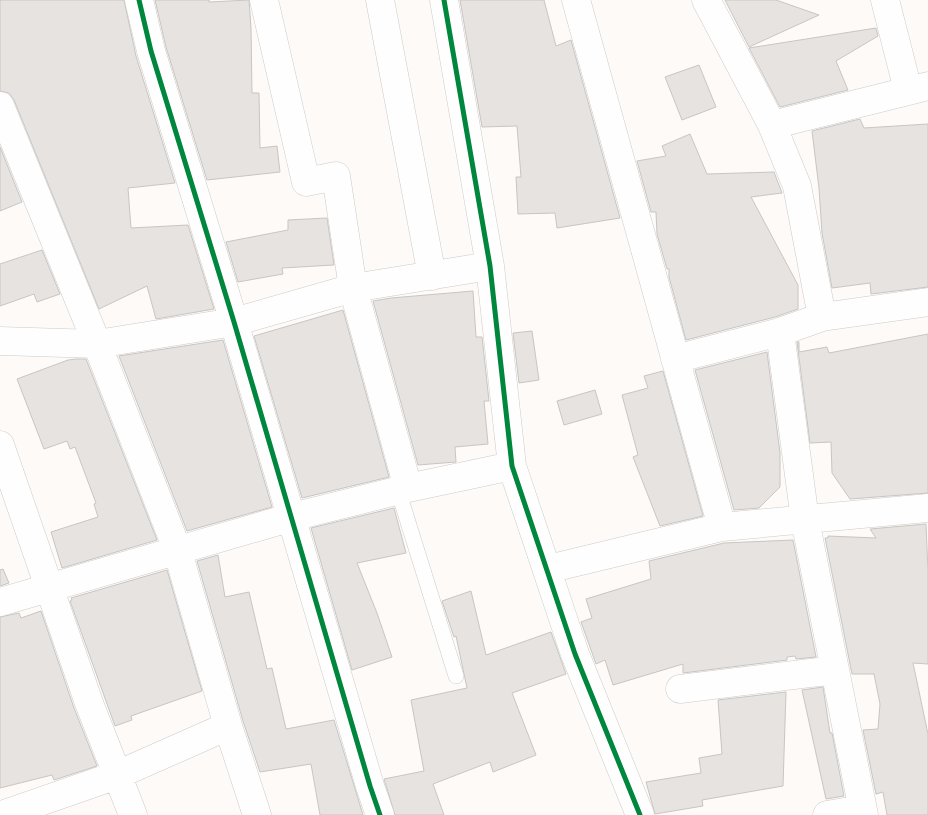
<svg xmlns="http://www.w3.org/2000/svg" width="928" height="815" viewBox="0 0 928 815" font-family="'Source Sans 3',sans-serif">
  <rect width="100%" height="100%" fill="#fdfaf7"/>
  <path fill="#e6e3e0" stroke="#c8c5c3" d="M 0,0 L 124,0 L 136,56 L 175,183 L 128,188 L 131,228 L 188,225 L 214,309 L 156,319 L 147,286 L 99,309 L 14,100 L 9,93 L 0,91 Z
    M 155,0 L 209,0 L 209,2 L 249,0 L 251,28 L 252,93 L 259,93 L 260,148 L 277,146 L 280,172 L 207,180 L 166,47 Z
    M 460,0 L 544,0 L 556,46 L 571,40 L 620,218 L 557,228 L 555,213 L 518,214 L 516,177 L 521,177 L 517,126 L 482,127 Z
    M 725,0 L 776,0 L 819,15 L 749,47 Z
    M 876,28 L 878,36 L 836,61 L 848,90 L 780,107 L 749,48 Z
    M 699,65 L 716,107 L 682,120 L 665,77 Z
    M 860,119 L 864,128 L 928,124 L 928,287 L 871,294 L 870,283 L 832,288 L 822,233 L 819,188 L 812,131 Z
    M 690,134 L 707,174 L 774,172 L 782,193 L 751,197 L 798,285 L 798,309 L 775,317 L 686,340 L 669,277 L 669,269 L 667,269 L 657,234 L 656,212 L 651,212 L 637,161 L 666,156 L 662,146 Z
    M 0,147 L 22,202 L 0,211 Z
    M 327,218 L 334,265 L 282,268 L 283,274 L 238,282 L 226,242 L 288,230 L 288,220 Z
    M 42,250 L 60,294 L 37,302 L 34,294 L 0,306 L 0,264 Z
    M 473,291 L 476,337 L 482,337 L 489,401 L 484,401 L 488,444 L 455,447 L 456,462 L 418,465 L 373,301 L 391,298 Z
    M 343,310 L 389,477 L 302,498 L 254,336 Z
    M 532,331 L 539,380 L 519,383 L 513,333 Z
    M 928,334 L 928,493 L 850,499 L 832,473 L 831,442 L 810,443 L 797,342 L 799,342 L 799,352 L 827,347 L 829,353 Z
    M 223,340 L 272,507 L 187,531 L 119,356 Z
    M 767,352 L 780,453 L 780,487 L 759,508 L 734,510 L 695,370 Z
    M 76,359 L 86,359 L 157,540 L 62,568 L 51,532 L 98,517 L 94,504 L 96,503 L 75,447 L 70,449 L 67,441 L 44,449 L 17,379 L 68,360 Z
    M 663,371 L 703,516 L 660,526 L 633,457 L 638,455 L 622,395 L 648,388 L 644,376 Z
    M 595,390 L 602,414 L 564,425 L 557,401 Z
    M 394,508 L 406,553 L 357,563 L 377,613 L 392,657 L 352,670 L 311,528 Z
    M 926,524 L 928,571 L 928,664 L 913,663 L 928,734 L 928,815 L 887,815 L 883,792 L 876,794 L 863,730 L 878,729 L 880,704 L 874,674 L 852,674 L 825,538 L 828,538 L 828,536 L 876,538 L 870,529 Z
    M 793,540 L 816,657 L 796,659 L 795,656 L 787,657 L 787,660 L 683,673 L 683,664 L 613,685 L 605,660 L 596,664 L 581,622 L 592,618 L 586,599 L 651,579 L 649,561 L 724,543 Z
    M 218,555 L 225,597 L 249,592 L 267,669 L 272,668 L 286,729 L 334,720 L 363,815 L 320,815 L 311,764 L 260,772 L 243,721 L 197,561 Z
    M 3,569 L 9,583 L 0,586 L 0,570 Z
    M 167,570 L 202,691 L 131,716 L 132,720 L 115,726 L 70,601 L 72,600 L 71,598 Z
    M 471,591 L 486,655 L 551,632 L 566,674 L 512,693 L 536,755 L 493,772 L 490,762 L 433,784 L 444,815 L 395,815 L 384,779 L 424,771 L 411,700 L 467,688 L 456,636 L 454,637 L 442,601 Z
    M 41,611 L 74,708 L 97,766 L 54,780 L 52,775 L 0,788 L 0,617 L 19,613 L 21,618 Z
    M 823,687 L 830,733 L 832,733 L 844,796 L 826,799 L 802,690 Z
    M 786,692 L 783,786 L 702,800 L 703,806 L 655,814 L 646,782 L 701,773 L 699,758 L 722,754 L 718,700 Z"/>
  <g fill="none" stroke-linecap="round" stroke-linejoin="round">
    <g stroke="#cdcbc8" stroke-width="16">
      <path id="lane" d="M 398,490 L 456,676"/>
    </g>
    <g stroke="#cdcbc8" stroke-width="29">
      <path id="street" d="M 139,0 L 151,51 L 234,322 L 370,786 L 380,815
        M 264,0 L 306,182 L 336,176 L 353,288 L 408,488
        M 380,0 L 432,276
        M 444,0 L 490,266 L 512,466 L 575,654 L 640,815
        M 576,0 L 722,527
        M 706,0 L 772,125 L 797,186 L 822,317
        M 885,0 L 908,90
        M 0,106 L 97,344 L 177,549 L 228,726 L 257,815
        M 772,125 L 928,86
        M 780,332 L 805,520 L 864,815
        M 0,341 L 97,344 L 234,322 L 353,288 L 490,266
        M 675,359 L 780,332 L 822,317 L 928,302
        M 0,445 L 89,703 L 133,815
        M 548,569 L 722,527 L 928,508
        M 0,602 L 292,517 L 408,488 L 512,466
        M 680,689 L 835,670
        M 2,815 L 117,775 L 228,726
        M 827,815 L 862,809"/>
    </g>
    <use href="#lane" stroke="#fffefe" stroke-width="15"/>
    <use href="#street" stroke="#fffefe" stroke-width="28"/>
    <g stroke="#fff" stroke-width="8">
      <path id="cycleway" d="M 139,0 L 151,51 L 234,322 L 370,786 L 380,815
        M 444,0 L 490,266 L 512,466 L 575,654 L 640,815"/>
    </g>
    <use href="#cycleway" stroke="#00873e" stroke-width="5"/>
  </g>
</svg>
